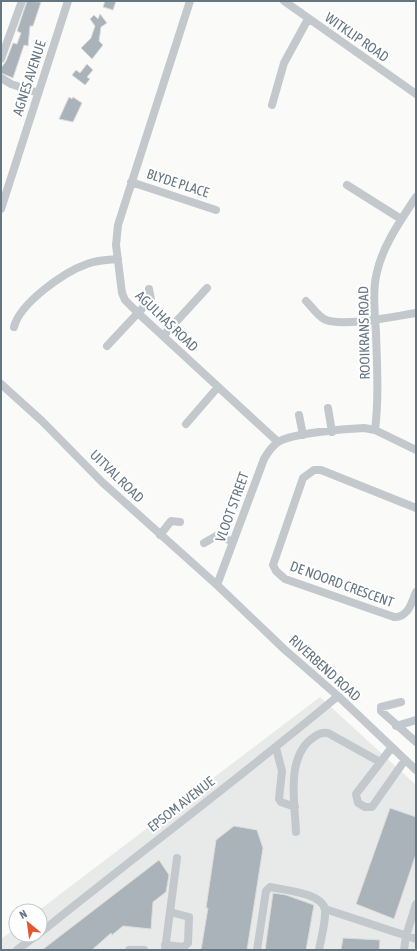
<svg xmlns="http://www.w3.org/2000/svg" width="417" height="951" viewBox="0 0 417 951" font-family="'Asap Condensed',sans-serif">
  <rect width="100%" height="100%" fill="#fafaf8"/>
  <path fill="#e8e9e9" d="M 320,697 L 416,785 L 416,950 L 1,950 L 1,939 L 16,928 L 16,935 L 40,935 L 40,911 L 38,911 Z"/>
  <path fill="#aab3b9" stroke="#dcdcda" d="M 27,1 L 41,2 L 33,26 L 30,26 L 28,46 L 24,45 L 13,78 L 1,73 L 1,68 L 6,61 L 13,43 L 17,44 L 21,33 L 17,31 Z
    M 105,1 L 116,1 L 113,10 L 103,7 Z
    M 100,14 L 107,23 L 101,27 L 99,41 L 103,45 L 92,59 L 81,48 L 91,38 L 95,26 L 90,19 L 94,15 L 98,19 Z
    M 87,64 L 93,70 L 87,77 L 90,79 L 85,85 L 72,75 L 76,70 L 80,73 Z
    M 69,97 L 72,99 L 73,97 L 82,103 L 73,122 L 59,119 Z
    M 390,808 L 416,817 L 416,854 L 394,919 L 356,904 Z
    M 234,826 L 257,830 L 263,848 L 247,950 L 201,950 L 208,908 L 206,908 L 216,840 Z
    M 159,860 L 169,875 L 166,892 L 153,902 L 151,929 L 123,926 L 112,935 L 111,933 L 92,950 L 42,950 Z
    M 273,893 L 286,895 L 314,905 L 306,950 L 265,950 Z
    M 343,938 L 380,940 L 379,950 L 341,950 Z"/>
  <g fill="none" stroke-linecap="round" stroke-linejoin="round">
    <path stroke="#c3c8cc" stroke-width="8" d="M 190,1 L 118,225 L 116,245 L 122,293 L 125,300 L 138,313 L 278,442
      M 284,1 L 416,94
      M 1,59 L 22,1
      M 1,78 L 11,84 L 38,93
      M 272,105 L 284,63 L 308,19
      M 131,182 L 216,210
      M 347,185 L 401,219
      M 1,209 L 68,1
      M 306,301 C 312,307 317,315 324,319 C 340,328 396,316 416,313
      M 14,327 C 20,303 64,272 87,264 C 97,260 108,260 118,259
      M 163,336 L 207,288
      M 107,346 L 151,299 L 149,289
      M 1,384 L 42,421 L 102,482 L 217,585 L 284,649 L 338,696 L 416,770
      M 328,408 L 332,432
      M 299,415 L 303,435
      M 186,424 L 218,387
      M 375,430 C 379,398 377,366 376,333 C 375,314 372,291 377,272 C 383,245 401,220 416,197
      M 416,508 L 321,470 L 314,470 L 303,478 L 273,565 L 276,571 L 285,579 L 394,617 C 408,618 412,602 416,592
      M 160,535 L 171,521 L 180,522
      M 204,543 L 218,535 L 233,542
      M 217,585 L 264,459 C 268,452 271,447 278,442 C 293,433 344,429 364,428 L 375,430 L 416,450
      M 401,702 L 381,707 L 381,711 L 416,742
      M 396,726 L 416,720
      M 392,747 L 356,794 L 358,803 L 365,807 L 372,807 L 405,760
      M 276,748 L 282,771 L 279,799 L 281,802 L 295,807
      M 296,832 C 295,803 285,756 314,737 C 318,734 323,732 328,733 L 380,762
      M 325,909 L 416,939
      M 40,933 C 139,853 241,777 338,696
      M 165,945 L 184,947 L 188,943 L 189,917 L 170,912
      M 17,950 L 37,935
      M 129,950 L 144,950
      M 165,950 L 177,858
      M 257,950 L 266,891 L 270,887 C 284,890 323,893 325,910 C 326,922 321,938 319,950
      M 404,950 L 406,936 L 416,904"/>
  </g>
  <g text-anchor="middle" stroke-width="4" stroke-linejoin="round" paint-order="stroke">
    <g font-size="14" fill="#657683" stroke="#fff">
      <text transform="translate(357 37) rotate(35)" y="5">WITKLIP ROAD</text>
      <text transform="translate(29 78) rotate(-72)" y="5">AGNES AVENUE</text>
      <text transform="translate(178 183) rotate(18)" y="5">BLYDE PLACE</text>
      <text transform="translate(167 321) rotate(44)" y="5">AGULHAS ROAD</text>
      <text transform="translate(364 333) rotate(-91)" y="5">ROOIKRANS ROAD</text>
      <text transform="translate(117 476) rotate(44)" y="5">UITVAL ROAD</text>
      <text transform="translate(232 507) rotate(-70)" y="5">VLOOT STREET</text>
      <text transform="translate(342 584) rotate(20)" y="5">DE NOORD CRESCENT</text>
      <text transform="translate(325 668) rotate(42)" y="5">RIVERBEND ROAD</text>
      <text transform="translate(181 804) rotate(-38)" y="5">EPSOM AVENUE</text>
    </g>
  </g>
  <rect width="417" height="951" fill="none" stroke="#657683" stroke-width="4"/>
  <g transform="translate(28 923) rotate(331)"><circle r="19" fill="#ffffff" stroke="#c1c8cd"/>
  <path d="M0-3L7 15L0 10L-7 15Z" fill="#e4572e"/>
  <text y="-6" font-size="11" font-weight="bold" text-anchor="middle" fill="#657683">N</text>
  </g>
</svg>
